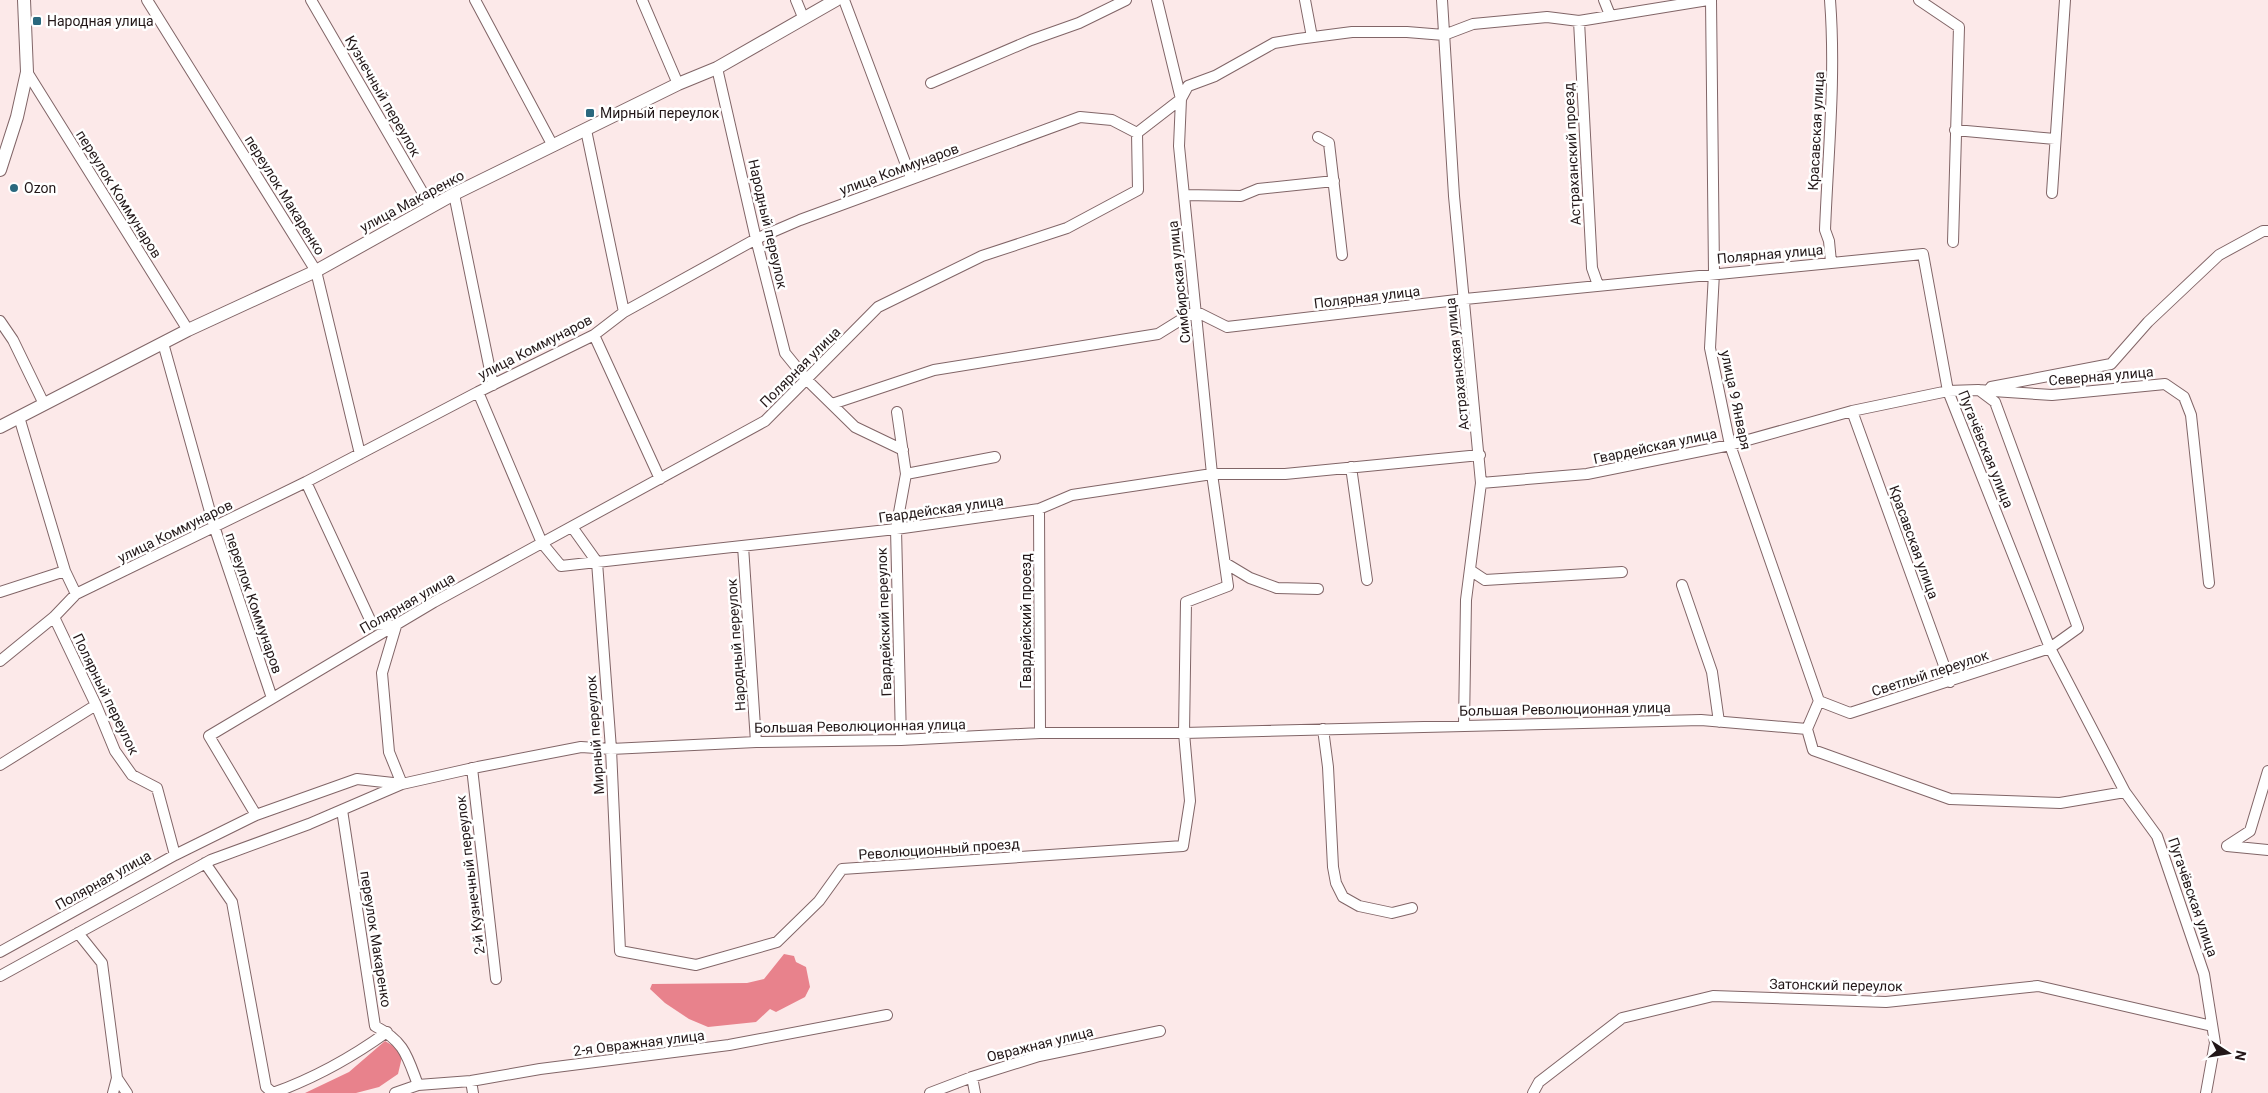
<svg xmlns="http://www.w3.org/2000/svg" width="2268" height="1093" viewBox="0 0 2268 1093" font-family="Roboto,sans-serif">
  <rect width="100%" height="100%" fill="#fce9e9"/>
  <path fill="#e8828c" d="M 784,954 L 794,956 L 796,962 L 806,967 L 810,987 L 805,997 L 776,1012 L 770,1009 L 756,1022 L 708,1027 L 689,1019 L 665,1003 L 650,989 L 652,984 L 747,983 L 764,979 Z
    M 385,1041 L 395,1047 L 402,1057 L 398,1074 L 379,1087 L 356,1093 L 305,1093 L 349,1072 Z"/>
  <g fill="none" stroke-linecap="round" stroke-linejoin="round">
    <g stroke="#816567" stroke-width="12">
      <path id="minor" d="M 147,0 L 316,271 L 360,454
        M 311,0 L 431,207
        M 475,0 L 553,146
        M 642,0 L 678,84
        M 796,0 L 803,17
        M 844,0 L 911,178
        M 1305,0 L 1312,37
        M 1442,0 L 1454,196 L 1481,483 L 1466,600 L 1464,724
        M 1604,0 L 1610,15
        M 1711,0 L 1714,273 L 1710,348 L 1730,445 L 1819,701
        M 1830,0 C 1836,77 1828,153 1825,230 L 1829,241 L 1831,262
        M 1919,0 L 1959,27 L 1953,242
        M 1579,21 L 1592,268 L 1598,285
        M 717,68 L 756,239 L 785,353 L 807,380 L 855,427 L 903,450
        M 27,72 L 188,330
        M 931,83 L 1031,40 L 1079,23 L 1126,0
        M 586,130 L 624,312
        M 1955,130 L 2055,139
        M 1318,137 L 1329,143 L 1342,255
        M 2052,193 L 2065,0
        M 454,194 L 493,385
        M 1184,195 L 1241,196 L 1258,189 L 1334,181
        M 0,321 L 13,340 L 44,404
        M 594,335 L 660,479
        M 163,343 L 214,526 L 272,698
        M 1991,387 L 2111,364 L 2148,322 L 2219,255 L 2263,231 L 2268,231
        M 478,392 L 542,543 L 561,566 L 896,529 L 1039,509 L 1072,495 L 1212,474 L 1285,474 L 1480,455
        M 832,404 L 934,370 L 1158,334 L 1195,311 L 1227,327 L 1465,299 L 1923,254 L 1948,391 L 2050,648 L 2125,792 L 2157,836 L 2204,974 L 2215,1043 L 2206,1093
        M 1852,411 L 1950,682
        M 897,412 L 906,474 L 896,529 L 901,740
        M 19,417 L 65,571 L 76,594
        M 1351,467 L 1367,580
        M 906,474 L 995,457
        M 1481,483 L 1587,474 L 1661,459 L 1730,445 L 1852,411 L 1948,391 L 1978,390 L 2052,395 L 2165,384 L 2184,397 L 2191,415 L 2209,583
        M 1039,509 L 1040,733
        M 572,527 L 597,562 L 611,749 L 620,951 L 696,965 L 777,942 L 819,901 L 842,869 L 1183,846 L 1190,801 L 1184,733 L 1186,602 L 1228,586 L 1212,474 L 1179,146 L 1181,99 L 1157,0
        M 743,546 L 756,742
        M 1225,563 L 1250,578 L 1277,588 L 1318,589
        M 1470,570 L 1485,580 L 1622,572
        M 1682,585 L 1712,672 L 1719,722
        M 0,592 L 65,571
        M 54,617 L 96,705 L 115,751 L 132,775 L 157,788 L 175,855
        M 0,661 L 54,617 L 76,594 L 306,482 L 478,392 L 594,335 L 624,312 L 756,239 L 800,220 L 1080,117 L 1112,120 L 1137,133 L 1181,99 L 1188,86 L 1215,76 L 1274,43 L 1298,39 L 1352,32 L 1407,32 L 1444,35 L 1473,24 L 1547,17 L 1579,21 L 1708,0
        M 1819,701 L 1850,713 L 2050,648 L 2078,628 L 1995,402 L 1979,390
        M 1323,729 L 1328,767 L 1333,867 L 1336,883 L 1343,897 L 1359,906 L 1392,913 L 1412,908
        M 1807,729 L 1813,750 L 1950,799 L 2060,803 L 2125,792
        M 0,765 L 96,705
        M 472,768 L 496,979
        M 342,810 L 375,1026 C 405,1042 407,1056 418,1085
        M 256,815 L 209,736 L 434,602 L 765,421 L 878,307 L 982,256 L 1067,228 L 1138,190 L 1137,133
        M 2227,846 L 2250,831 L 2268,771
        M 2227,846 L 2268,850
        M 205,863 L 232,902 L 266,1087 L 273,1093 C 315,1078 351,1058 387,1032
        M 78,933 L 102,963 L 117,1078 L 113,1093
        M 0,952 L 175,855 L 256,815 L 357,779 L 402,784 L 389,752 L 382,673 L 396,626 L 372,624 L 306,482
        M 0,976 L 211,860 L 309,824 L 402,784 L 478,767 L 581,747 L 611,749 L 756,742 L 901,740 L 1040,733 L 1184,733 L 1701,720 L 1807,729 L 1819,701
        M 972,1077 L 975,1093
        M 117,1078 L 127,1093
        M 471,1081 L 473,1093
        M 395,1093 L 418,1085 L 471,1081 L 540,1069 L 729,1045 L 887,1015
        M 930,1093 L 972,1077 L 1039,1056 L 1160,1031
        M 1533,1093 L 1539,1082 L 1622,1018 L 1713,996 L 1886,1002 L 2038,986 L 2212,1026"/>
    </g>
    <g stroke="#816567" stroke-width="14">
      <path id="major" d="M 0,170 L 17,117 L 27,72 L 24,0
        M 0,427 L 188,330 L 316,271 L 454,194 L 678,84 L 717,68 L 836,0"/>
    </g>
    <use href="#minor" stroke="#fff" stroke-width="10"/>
    <use href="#major" stroke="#fff" stroke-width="12"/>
  </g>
  <g fill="#2a687e" stroke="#fff" stroke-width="2">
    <rect x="32" y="16" width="10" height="10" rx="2.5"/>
    <rect x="585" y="108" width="10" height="10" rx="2.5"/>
    <circle cx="14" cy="188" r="5"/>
  </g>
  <g text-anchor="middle" stroke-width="5" stroke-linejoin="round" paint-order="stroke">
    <g font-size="14" fill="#221718" stroke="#fff" text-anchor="start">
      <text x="47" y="26">Народная улица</text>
      <text x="600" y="118">Мирный переулок</text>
      <text x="24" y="193">Ozon</text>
    </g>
    <g font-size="14" fill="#221718" stroke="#fff">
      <text transform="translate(383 96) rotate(60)" y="5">Кузнечный переулок</text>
      <text transform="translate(1816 131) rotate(-87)" y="5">Красавская улица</text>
      <text transform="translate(1572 154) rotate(-93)" y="5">Астраханский проезд</text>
      <text transform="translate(899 169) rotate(-20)" y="5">улица Коммунаров</text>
      <text transform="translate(119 194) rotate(58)" y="5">переулок Коммунаров</text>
      <text transform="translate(285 195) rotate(58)" y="5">переулок Макаренко</text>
      <text transform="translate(412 201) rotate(-28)" y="5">улица Макаренко</text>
      <text transform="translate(768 224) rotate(77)" y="5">Народный переулок</text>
      <text transform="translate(1770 254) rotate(-5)" y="5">Полярная улица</text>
      <text transform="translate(1179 282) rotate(-96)" y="5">Симбирская улица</text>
      <text transform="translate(1367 297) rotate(-7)" y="5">Полярная улица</text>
      <text transform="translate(535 347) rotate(-27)" y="5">улица Коммунаров</text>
      <text transform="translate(1457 364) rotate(-96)" y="5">Астраханская улица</text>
      <text transform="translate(800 367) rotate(-45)" y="5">Полярная улица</text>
      <text transform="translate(2101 376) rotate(-5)" y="5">Северная улица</text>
      <text transform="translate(1736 400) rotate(78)" y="5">улица 9 Января</text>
      <text transform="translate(1655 446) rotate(-12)" y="5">Гвардейская улица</text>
      <text transform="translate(1986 449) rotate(68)" y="5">Пугачёвская улица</text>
      <text transform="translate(941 509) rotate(-8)" y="5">Гвардейская улица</text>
      <text transform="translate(175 531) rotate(-26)" y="5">улица Коммунаров</text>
      <text transform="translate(1914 542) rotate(70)" y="5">Красавская улица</text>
      <text transform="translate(254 603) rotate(71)" y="5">переулок Коммунаров</text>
      <text transform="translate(407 603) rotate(-30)" y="5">Полярная улица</text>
      <text transform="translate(1026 621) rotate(-90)" y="5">Гвардейский проезд</text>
      <text transform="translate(884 622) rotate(-92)" y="5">Гвардейский переулок</text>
      <text transform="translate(736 645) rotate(-94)" y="5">Народный переулок</text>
      <text transform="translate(1930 673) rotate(-18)" y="5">Светлый переулок</text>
      <text transform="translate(106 694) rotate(64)" y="5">Полярный переулок</text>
      <text transform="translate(1565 709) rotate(-1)" y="5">Большая Революционная улица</text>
      <text transform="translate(860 726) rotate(-1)" y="5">Большая Революционная улица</text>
      <text transform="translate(595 735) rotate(-94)" y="5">Мирный переулок</text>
      <text transform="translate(939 849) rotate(-4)" y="5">Революционный проезд</text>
      <text transform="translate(470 875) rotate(-97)" y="5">2-й Кузнечный переулок</text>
      <text transform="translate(103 880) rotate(-29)" y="5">Полярная улица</text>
      <text transform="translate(2193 897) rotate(71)" y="5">Пугачёвская улица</text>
      <text transform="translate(376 939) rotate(81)" y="5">переулок Макаренко</text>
      <text transform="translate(1836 985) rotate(1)" y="5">Затонский переулок</text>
      <text transform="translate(639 1043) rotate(-7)" y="5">2-я Овражная улица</text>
      <text transform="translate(1040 1044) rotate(-14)" y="5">Овражная улица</text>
    </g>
  </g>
  <g transform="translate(2228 1053) rotate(102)" stroke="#ffffff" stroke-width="4" paint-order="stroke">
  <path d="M0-4L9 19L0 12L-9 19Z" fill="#221718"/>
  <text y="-8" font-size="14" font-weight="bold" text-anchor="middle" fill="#221718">N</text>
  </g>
</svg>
